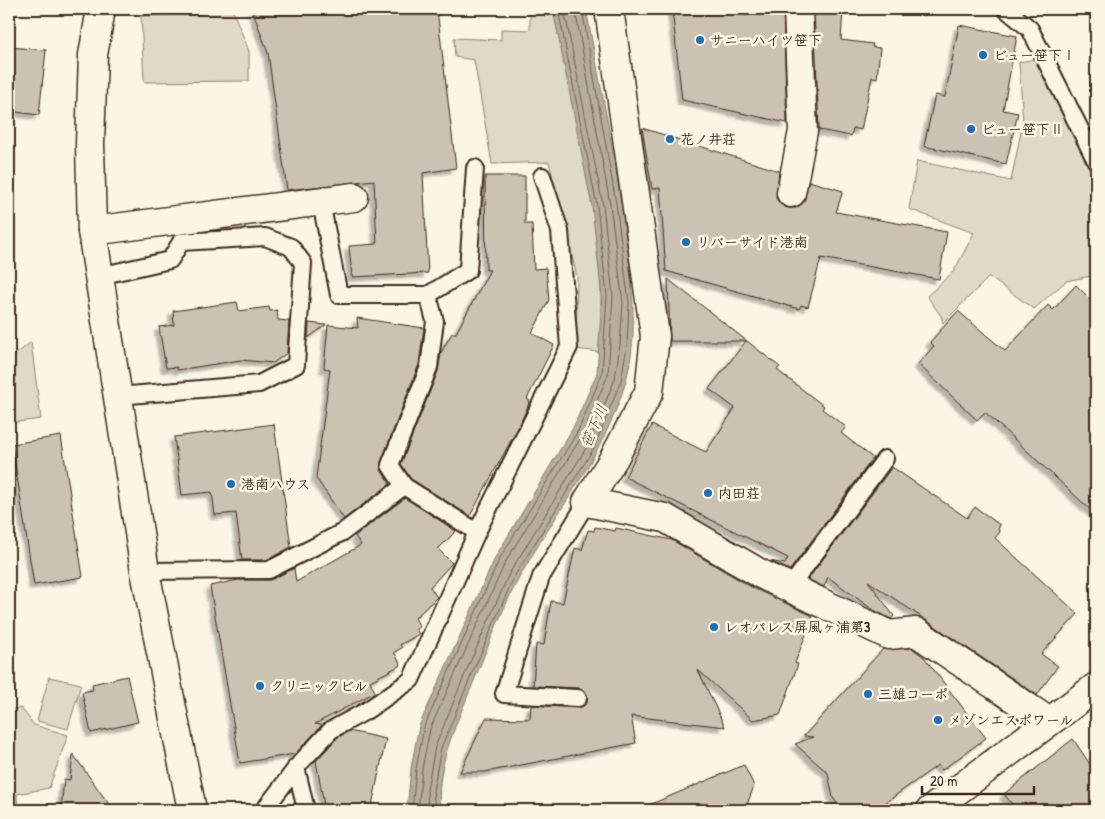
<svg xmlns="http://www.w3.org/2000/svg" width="1105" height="819" viewBox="0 0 1105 819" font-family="'Patrick Hand','Klee One',sans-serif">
  <defs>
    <filter id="shadow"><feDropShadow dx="-4.5" dy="4.5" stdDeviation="1" flood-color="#0004"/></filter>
  </defs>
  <rect width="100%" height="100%" fill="#fcf5e5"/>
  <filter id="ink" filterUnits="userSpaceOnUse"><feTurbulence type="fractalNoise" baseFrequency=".02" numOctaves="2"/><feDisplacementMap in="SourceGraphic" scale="10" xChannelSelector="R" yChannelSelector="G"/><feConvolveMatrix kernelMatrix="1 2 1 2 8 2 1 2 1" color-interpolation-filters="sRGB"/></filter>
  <g filter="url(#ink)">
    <path fill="#e0d8c8" stroke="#8e8173" d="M 201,9 L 232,9 L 249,51 L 249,81 L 144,82 L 141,16 L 201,14 Z
      M 530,9 L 553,9 C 575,119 610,239 599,352 L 576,349 L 577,277 L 549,162 L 492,164 L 474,60 L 455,57 L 454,38 L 501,40 L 501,29 L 530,30 Z
      M 1036,59 L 1096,181 L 1096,275 L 1066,281 L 1034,309 L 989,277 L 943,323 L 941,316 L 927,296 L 954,271 L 974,233 L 909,209 L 917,161 L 1011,181 L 1023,122 L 1019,62 Z
      M 31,342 L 41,419 L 9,423 L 9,360 Z
      M 49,677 L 81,684 L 68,729 L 37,721 Z
      M 21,708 L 34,725 L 68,735 L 49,788 L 17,794 L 18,810 L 9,810 L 9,710 Z"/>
    <path fill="#b7ad9e" stroke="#85796b" d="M 553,9 L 586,9 C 600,84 616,160 626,236 C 632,285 639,336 625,384 C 603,457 555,513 519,578 C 498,617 483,660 466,700 C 451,736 436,771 440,810 L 407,810 L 411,768 L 419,726 L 496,556 L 573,428 L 597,373 L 602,297 L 592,206 Z"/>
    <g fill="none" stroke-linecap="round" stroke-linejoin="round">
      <path stroke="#6d5e51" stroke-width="1" d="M 412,810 L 416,769 L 424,727 L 500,558 L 578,431 L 602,374 L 607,296 L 597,206 L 558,9
        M 418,810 L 422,769 L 430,729 L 506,561 L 583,434 L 608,375 L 613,296 L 603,205 L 564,9
        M 428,810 L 427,790 L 435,747 L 465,674 L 509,574 L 588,445 L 615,379 L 620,345 L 623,303 L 610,204 L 575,9
        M 435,810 L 433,791 L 441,748 L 471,676 L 514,577 L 594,448 L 621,381 L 627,346 L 629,303 L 616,203 L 582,9"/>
    </g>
    <path fill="#ccc2b3" stroke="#3b2a1e" filter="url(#shadow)" d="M 252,9 L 437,9 L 456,168 L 423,173 L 428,273 L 352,277 L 349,246 L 377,244 L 374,180 L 287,190 L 268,53 Z
      M 672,9 L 783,9 L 787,123 L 682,100 Z
      M 814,9 L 843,9 L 841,40 L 873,44 L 872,47 L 880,48 L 877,78 L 872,77 L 861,130 L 853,128 L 851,136 L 819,130 Z
      M 959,25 L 1017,36 L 1003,110 L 1018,113 L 1006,164 L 924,146 L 935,95 L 945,97 Z
      M 9,47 L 46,50 L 39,115 L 9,111 Z
      M 642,128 L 779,171 L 776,198 L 780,204 L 788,208 L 797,208 L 803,203 L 809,181 L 843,191 L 836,212 L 947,232 L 939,279 L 821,258 L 808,307 L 801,305 L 799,309 L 666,271 L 660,188 L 652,189 Z
      M 485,176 L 525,176 L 525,224 L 532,224 L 534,269 L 546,268 L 549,300 L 532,333 L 554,345 L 527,399 L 530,401 L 520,424 L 470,516 L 411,479 L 401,464 L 438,371 L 441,353 L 452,333 L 456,333 L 490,270 L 486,270 Z
      M 668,279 L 780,367 L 777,370 L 824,406 L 822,409 L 846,427 L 841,433 L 873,458 L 790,570 L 770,561 L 785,564 L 788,558 L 625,477 L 652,425 L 706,452 L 735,408 L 709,389 L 746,341 L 670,341 Z
      M 1076,285 L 1096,305 L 1096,515 L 985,412 L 977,420 L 918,364 L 934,346 L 930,342 L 958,311 L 1005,351 L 1048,305 L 1053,310 Z
      M 237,302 L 239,311 L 269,307 L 270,311 L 277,310 L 278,320 L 289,321 L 287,353 L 273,363 L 241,360 L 177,370 L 177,367 L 166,368 L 159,327 L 174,325 L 173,311 Z
      M 357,318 L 424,328 L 419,364 L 381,462 L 381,470 L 390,484 L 344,519 L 316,478 L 330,369 L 324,368 L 328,325 L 358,328 Z
      M 309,323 L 326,325 L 308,338 Z
      M 274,424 L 291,547 L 267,560 L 242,560 L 236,513 L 215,515 L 212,492 L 182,495 L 174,437 Z
      M 61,436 L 83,577 L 34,585 L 12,444 Z
      M 892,467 L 967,518 L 975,507 L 1000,525 L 998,529 L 1000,532 L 995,538 L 1078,614 L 1041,654 L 1058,666 L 1037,695 L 868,581 L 894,616 L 891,619 L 872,609 L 828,577 L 824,587 L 808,579 Z
      M 405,498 L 456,531 L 438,549 L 452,563 L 430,587 L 437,597 L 415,618 L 420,627 L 416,629 L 419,634 L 400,645 L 402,648 L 394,652 L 401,665 L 370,681 L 375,692 L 315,724 L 322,725 L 295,754 L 240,763 L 210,586 L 238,580 L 270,580 L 294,568 L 296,582 L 361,545 L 355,536 Z
      M 595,527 L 615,531 L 616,528 L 672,540 L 753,588 L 813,616 L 795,663 L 798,664 L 780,715 L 753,720 L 698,670 L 725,727 L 631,716 L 636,743 L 485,772 L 460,772 L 486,718 L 530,719 L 531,705 L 577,708 L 587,703 L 587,694 L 579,688 L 533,686 L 536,644 L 544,645 L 551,601 L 563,603 L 575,548 L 582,550 L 588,530 L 594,531 Z
      M 912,648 L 924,657 L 986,738 L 942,770 L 938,765 L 875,810 L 843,810 L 833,798 L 828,773 L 795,744 L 813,737 L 804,736 L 883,649 Z
      M 127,676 L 138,722 L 91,733 L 82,692 L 93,690 L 92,684 Z
      M 349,731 L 386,739 L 371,810 L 325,810 L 316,761 L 337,738 Z
      M 1073,739 L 1096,773 L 1096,810 L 1017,810 L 1004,794 Z
      M 73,754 L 113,810 L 61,810 L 64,779 L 70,780 Z
      M 744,765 L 754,786 L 745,810 L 637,810 Z"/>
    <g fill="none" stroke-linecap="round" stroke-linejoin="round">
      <g stroke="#3b2a1e" stroke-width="20">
        <path id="lane" d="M 1006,9 L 1030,29 L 1096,161
          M 321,202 L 339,295 L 428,295 L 468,270 L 475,168
          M 99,276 L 170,260 L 181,242 L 265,237 L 291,247 L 303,263 L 296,365 L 259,384 L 118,396
          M 404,486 L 477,532
          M 145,571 L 269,570 L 343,532 L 404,486 L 390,465 L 429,367 L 435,321 L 428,295
          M 790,587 L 885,459
          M 578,698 L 504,694 L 541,577 L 587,502
          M 296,767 L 306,810
          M 264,810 L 300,763 L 331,730 L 366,711 L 411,680 L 477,532 L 569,347 L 560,231 L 542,176"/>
      </g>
      <g stroke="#3b2a1e" stroke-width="31">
        <path id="street" d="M 609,9 L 655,336 L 649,392 L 614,458 L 587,502 L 665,518 L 761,574 L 889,635 L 916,632 L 1048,721
          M 791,193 L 803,131 L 798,9
          M 92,231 L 354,197"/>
      </g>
      <g stroke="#3b2a1e" stroke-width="31">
        <path id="secondary" d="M 931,810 L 1096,687"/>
      </g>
      <g stroke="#3b2a1e" stroke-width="31">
        <path id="primary" d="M 101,9 L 93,55 L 90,144 L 92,231 L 145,571 L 192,810"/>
      </g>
      <use href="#lane" stroke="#fcf5e5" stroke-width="16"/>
      <use href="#street" stroke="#fcf5e5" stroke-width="28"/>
      <use href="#secondary" stroke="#fcf5e5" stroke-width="28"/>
      <use href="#primary" stroke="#fcf5e5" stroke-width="28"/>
    </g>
  </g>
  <g fill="#1f6fb2" stroke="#fcf5e5" stroke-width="2">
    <circle cx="700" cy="40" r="5"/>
    <circle cx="983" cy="55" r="5"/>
    <circle cx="971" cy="129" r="5"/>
    <circle cx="670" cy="139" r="5"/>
    <circle cx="686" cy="242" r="5"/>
    <circle cx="231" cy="484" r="5"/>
    <circle cx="708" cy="493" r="5"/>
    <circle cx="714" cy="627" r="5"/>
    <circle cx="260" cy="686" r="5"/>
    <circle cx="868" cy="694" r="5"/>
    <circle cx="938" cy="720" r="5"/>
  </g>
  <g text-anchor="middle" stroke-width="5" stroke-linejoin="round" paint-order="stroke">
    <g font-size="14" font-weight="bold" fill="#3b2a1e" stroke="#fcf5e5" text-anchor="start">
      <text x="710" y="45">サニーハイツ笹下</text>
      <text x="993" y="60">ビュー笹下Ⅰ</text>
      <text x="981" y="134">ビュー笹下Ⅱ</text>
      <text x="680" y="144">花ノ井荘</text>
      <text x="696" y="247">リバーサイド港南</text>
      <text x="241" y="489">港南ハウス</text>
      <text x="718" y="498">内田荘</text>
      <text x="724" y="632">レオパレス屏風ヶ浦第3</text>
      <text x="270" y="691">クリニックビル</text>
      <text x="878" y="699">三雄コーポ</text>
      <text x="948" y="725">メゾンエスポワール</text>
    </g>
    <g font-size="15" font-style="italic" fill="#605144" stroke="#fcf5e5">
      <text transform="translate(594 426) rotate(-67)" y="5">笹下川</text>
    </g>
  </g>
  <rect width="1105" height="819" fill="none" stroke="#fcf5e5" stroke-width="30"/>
  <rect x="15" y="15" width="1075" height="789" fill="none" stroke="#3b2a1e" stroke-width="2" filter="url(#ink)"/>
  <path d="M922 786v8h112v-8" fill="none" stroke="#3b2a1e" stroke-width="2.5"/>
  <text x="930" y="786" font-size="15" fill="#3b2a1e" stroke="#fcf5e5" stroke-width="4" paint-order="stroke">20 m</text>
</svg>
